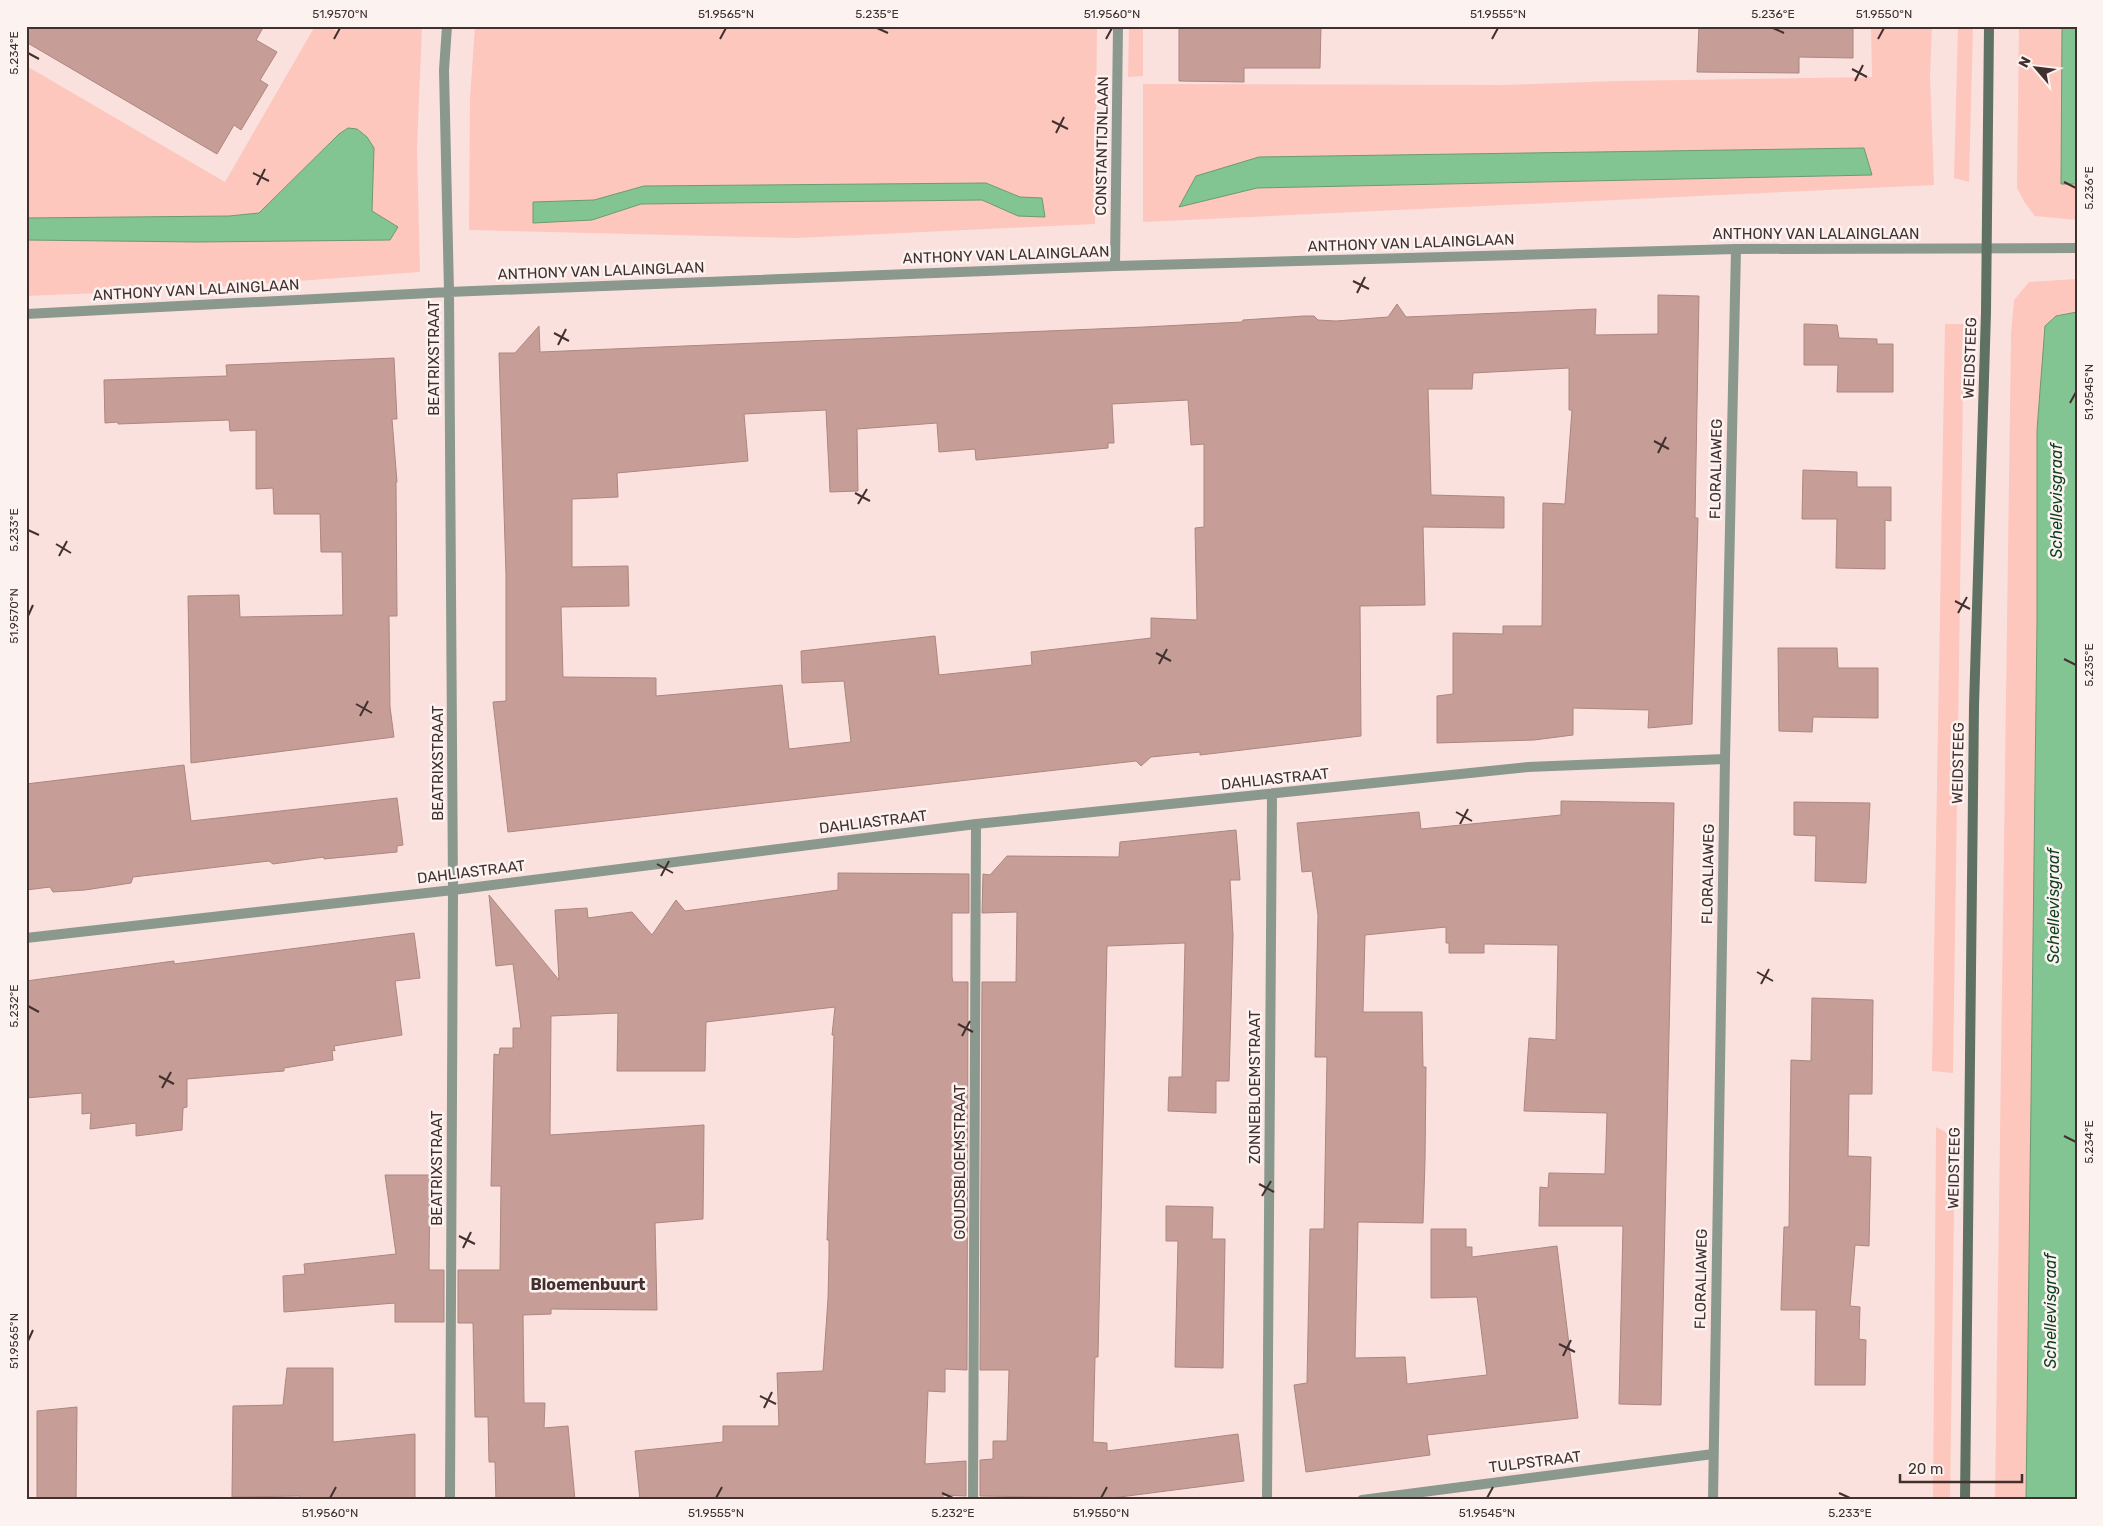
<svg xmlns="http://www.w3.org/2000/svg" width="2103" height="1526" viewBox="0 0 2103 1526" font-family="Rubik,sans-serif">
  <rect width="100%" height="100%" fill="#fbe1dd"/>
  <path fill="#fdc7bd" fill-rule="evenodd" d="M 315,26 L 327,26 L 337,31 L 340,26 L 422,26 L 417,148 L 420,272 L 175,290 L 26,296 L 26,240 L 198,242 L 280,240 L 372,211 L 374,148 L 339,134 L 259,213 L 229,216 L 26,218 L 26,70 L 30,68 L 225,182 Z
    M 475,26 L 1097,26 L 1095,224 L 797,238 L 469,230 L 470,98 ZM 986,183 L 1020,197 L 1042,198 L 1018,216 L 982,200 L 641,204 L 592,220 L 533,223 L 533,202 L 594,200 L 644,186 Z
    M 1129,26 L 1143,26 L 1143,76 L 1128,77 Z
    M 1871,26 L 1932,26 L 1930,77 L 1934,185 L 1143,222 L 1143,84 L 1504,85 L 1618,81 L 1872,77 ZM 1863,148 L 1871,175 L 1257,188 L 1179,207 L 1196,176 L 1259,157 Z
    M 1958,26 L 1973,26 L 1969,182 L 1954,178 Z
    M 2019,26 L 2062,26 L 2061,184 L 2077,184 L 2077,220 L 2035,216 L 2025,203 L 2017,188 Z
    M 2077,279 L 2077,312 L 2057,316 L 2037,430 L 2037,624 L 2026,1500 L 1995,1500 L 2011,334 L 2014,300 L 2029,282 Z
    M 1945,324 L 1964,324 L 1953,1073 L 1932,1071 Z
    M 1936,1127 L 1955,1137 L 1950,1500 L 1933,1500 Z"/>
  <path fill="#82c593" stroke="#6e9875" d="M 2062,26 L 2077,26 L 2077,184 L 2061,184 Z
    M 348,128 L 357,129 L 367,137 L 374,148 L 372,211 L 398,227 L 390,240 L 198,242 L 26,240 L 26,218 L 229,216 L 259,213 L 339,134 Z
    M 1864,148 L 1872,175 L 1257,188 L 1179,207 L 1196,176 L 1259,157 Z
    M 986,183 L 1020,197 L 1042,198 L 1045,217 L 1018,216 L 982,200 L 641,204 L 592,220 L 533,223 L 533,202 L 594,200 L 644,186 Z
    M 2077,312 L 2077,1500 L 2026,1500 L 2037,624 L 2037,430 L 2045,326 L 2056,316 Z"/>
  <path fill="#c69e97" stroke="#ac867f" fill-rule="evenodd" d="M 26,26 L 264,26 L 256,40 L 277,52 L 260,80 L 268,85 L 241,130 L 234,125 L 217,154 L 26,42 Z
    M 1179,26 L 1321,26 L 1320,68 L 1244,68 L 1244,82 L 1179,81 Z
    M 1699,26 L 1853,26 L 1853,58 L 1799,57 L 1799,73 L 1697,72 Z
    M 1658,295 L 1699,296 L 1695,518 L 1698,518 L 1692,724 L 1648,728 L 1649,710 L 1573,708 L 1573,735 L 1534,740 L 1437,743 L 1437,696 L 1453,694 L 1453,633 L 1503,634 L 1503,626 L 1542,626 L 1543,503 L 1565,504 L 1572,410 L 1569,410 L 1569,368 L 1473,373 L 1472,389 L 1428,389 L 1431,495 L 1504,497 L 1504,528 L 1423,527 L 1425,605 L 1360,606 L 1361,736 L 1200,755 L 1200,752 L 1151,757 L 1141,766 L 1136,761 L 508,832 L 493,702 L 506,701 L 506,574 L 499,353 L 515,353 L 539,326 L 540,352 L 1144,327 L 1242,322 L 1243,320 L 1304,316 L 1314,316 L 1318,320 L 1336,321 L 1388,317 L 1397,304 L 1406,317 L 1596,309 L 1595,335 L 1658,334 ZM 1188,400 L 1191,445 L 1204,444 L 1204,527 L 1195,528 L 1197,620 L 1151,618 L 1151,638 L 1031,652 L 1032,665 L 939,675 L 935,636 L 801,651 L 802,683 L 844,681 L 851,742 L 789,749 L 782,685 L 656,696 L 656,678 L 563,677 L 561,607 L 629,606 L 628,566 L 572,567 L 572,499 L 618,497 L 617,473 L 748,461 L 744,414 L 826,410 L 830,492 L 858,491 L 857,429 L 937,423 L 939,452 L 975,449 L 976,460 L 1108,448 L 1108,443 L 1114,443 L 1112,404 Z
    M 1804,324 L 1837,325 L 1839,338 L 1877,339 L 1877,344 L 1893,344 L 1893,392 L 1837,392 L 1838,365 L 1804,365 Z
    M 394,358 L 397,419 L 392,419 L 397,482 L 396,482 L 397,616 L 389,616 L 390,707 L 394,737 L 191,763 L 188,596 L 239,595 L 240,617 L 343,615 L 342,552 L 321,552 L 320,514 L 274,514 L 273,488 L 256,489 L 256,430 L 230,431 L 229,420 L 118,424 L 118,422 L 105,423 L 104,380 L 227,376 L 226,365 Z
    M 1803,470 L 1857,472 L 1857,487 L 1891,487 L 1891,521 L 1885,520 L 1885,569 L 1836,568 L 1837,519 L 1802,519 Z
    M 1778,648 L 1837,648 L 1838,668 L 1878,668 L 1878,718 L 1813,717 L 1812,732 L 1779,731 Z
    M 184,765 L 191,821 L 397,798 L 403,845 L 397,846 L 397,852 L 324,859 L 324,857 L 273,864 L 269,861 L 133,877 L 131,883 L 85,890 L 53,892 L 50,887 L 26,890 L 26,784 Z
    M 1561,801 L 1674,803 L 1661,1405 L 1619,1404 L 1623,1226 L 1539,1226 L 1540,1187 L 1548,1188 L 1549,1173 L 1605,1174 L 1607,1113 L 1524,1111 L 1529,1038 L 1556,1040 L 1558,945 L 1484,944 L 1484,953 L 1449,953 L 1449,943 L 1446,943 L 1446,927 L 1365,935 L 1363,1012 L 1422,1012 L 1423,1067 L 1426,1067 L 1425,1161 L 1423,1223 L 1358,1222 L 1355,1358 L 1405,1357 L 1407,1384 L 1487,1375 L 1477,1297 L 1431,1298 L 1431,1229 L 1466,1229 L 1466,1247 L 1472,1247 L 1472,1257 L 1557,1246 L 1578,1418 L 1427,1435 L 1430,1455 L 1306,1472 L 1294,1385 L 1307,1383 L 1310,1229 L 1324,1229 L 1327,1057 L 1315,1057 L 1318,915 L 1312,871 L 1302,872 L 1297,823 L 1419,812 L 1421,829 L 1561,815 Z
    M 1794,802 L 1870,803 L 1866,883 L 1815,881 L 1816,836 L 1794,835 Z
    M 1236,830 L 1240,880 L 1230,880 L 1233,935 L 1229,1081 L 1216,1081 L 1216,1113 L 1168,1111 L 1169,1077 L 1182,1077 L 1185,943 L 1107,946 L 1098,1357 L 1095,1357 L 1093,1442 L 1107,1443 L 1107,1451 L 1238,1434 L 1244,1481 L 1112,1498 L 980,1496 L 980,1460 L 993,1459 L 993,1441 L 1007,1441 L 1009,1370 L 980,1370 L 982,982 L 1016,982 L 1017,912 L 982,913 L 983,874 L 990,875 L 1007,856 L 1119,857 L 1120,842 Z
    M 838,873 L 969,874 L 969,913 L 952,913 L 952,977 L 953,982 L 968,982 L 967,1370 L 945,1369 L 945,1392 L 928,1391 L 925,1464 L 966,1461 L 966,1496 L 943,1495 L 943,1500 L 640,1500 L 635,1451 L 723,1442 L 723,1426 L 779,1426 L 777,1373 L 823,1371 L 828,1299 L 829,1257 L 829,1240 L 827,1240 L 834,1035 L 832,1035 L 835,1007 L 706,1022 L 705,1071 L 617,1071 L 618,1013 L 551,1016 L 550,1135 L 704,1125 L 703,1219 L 655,1223 L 657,1310 L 551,1309 L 551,1314 L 523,1315 L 524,1403 L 545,1403 L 544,1428 L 568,1426 L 575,1500 L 496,1500 L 495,1462 L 489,1462 L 488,1417 L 475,1417 L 473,1323 L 458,1323 L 458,1270 L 500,1270 L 501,1186 L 491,1186 L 494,1054 L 499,1055 L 500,1048 L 513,1048 L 513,1028 L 521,1028 L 513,964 L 496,966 L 489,895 L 559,980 L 555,910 L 587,908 L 588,918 L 632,912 L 652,935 L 676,900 L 685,911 L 838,890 Z
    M 414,933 L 420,978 L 395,981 L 402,1035 L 334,1046 L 335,1051 L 332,1050 L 333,1060 L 284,1068 L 284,1071 L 187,1079 L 187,1107 L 183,1108 L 182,1130 L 136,1136 L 136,1123 L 90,1129 L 91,1113 L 82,1114 L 82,1093 L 26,1098 L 26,981 L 174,961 L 174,964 Z
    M 1812,998 L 1873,1000 L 1872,1094 L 1849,1094 L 1848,1156 L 1871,1157 L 1869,1246 L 1855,1245 L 1850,1306 L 1860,1307 L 1859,1339 L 1866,1340 L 1865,1385 L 1815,1385 L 1816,1310 L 1781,1310 L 1784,1227 L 1789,1227 L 1791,1060 L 1811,1061 Z
    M 385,1175 L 430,1175 L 429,1270 L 444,1270 L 444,1322 L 395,1322 L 395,1303 L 284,1312 L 283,1276 L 305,1274 L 304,1264 L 396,1254 Z
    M 1166,1206 L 1213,1207 L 1212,1239 L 1225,1239 L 1223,1368 L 1175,1367 L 1178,1241 L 1166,1241 Z
    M 287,1368 L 333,1368 L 333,1442 L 415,1434 L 415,1500 L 300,1500 L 300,1496 L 232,1497 L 233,1406 L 283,1405 Z
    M 77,1407 L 76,1500 L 37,1500 L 37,1411 Z"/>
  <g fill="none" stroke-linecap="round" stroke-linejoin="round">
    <path stroke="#8a988d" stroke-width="10" d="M 447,26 L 444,70 L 449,292 L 453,890 L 450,1500
      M 1115,266 L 1118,26
      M 26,314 L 449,292 L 1115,266 L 1736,249 L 2077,248
      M 26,938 L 453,890 L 976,824 L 1528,767 L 1725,759
      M 973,1500 L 976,824
      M 1267,1500 L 1272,795
      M 1362,1500 L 1713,1454
      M 1713,1500 L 1725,759 L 1736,249"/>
    <path stroke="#5e7162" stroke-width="10" d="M 1965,1500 L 1974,706 L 1986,312 L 1989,26"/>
  </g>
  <path fill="none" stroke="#41302e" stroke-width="2" d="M 877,28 L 888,33M 1773,28 L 1784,33M 334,39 L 340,28M 720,39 L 726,28M 1106,39 L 1112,28M 1492,39 L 1498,28M 1878,39 L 1884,28M 28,53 L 39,59M 1852,69 L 1867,77M 1855,81 L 1863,65M 1052,121 L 1068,129M 1056,133 L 1064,117M 253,173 L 269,181M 2064,182 L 2076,188M 257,185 L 265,169M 1353,281 L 1369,289M 1357,293 L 1365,277M 554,333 L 569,341M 558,345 L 566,329M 2070,403 L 2076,392M 1654,441 L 1669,449M 1658,453 L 1666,437M 855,493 L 870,501M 858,504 L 867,489M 28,530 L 39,535M 56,544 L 71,553M 59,556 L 67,541M 1955,601 L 1970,609M 1958,613 L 1967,597M 28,616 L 33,605M 1156,653 L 1171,661M 2064,659 L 2076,665M 1159,664 L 1167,649M 356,704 L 372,713M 360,716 L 368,701M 1456,812 L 1472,821M 1460,824 L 1468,809M 657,864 L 673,873M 661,876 L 669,861M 1757,972 L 1773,981M 1761,984 L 1769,969M 28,1006 L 39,1012M 958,1024 L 973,1032M 962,1036 L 970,1021M 159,1076 L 174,1084M 162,1088 L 171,1072M 2064,1136 L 2076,1142M 1259,1184 L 1274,1192M 1262,1196 L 1271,1181M 459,1236 L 475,1244M 463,1248 L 471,1232M 28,1341 L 33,1330M 1559,1344 L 1575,1352M 1563,1356 L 1571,1340M 760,1396 L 776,1404M 764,1408 L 772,1392M 942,1493 L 953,1498M 1839,1493 L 1850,1498M 330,1498 L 336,1487M 716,1498 L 722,1487M 1101,1498 L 1107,1487M 1487,1498 L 1493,1487"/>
  <g text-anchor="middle" stroke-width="5" stroke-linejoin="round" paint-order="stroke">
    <g font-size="15" fill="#41302e" stroke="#fcf3f1">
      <text transform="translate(1102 146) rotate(-89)" y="5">CONSTANTIJNLAAN</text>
      <text x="1816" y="239">ANTHONY VAN LALAINGLAAN</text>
      <text transform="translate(1411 243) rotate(-2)" y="5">ANTHONY VAN LALAINGLAAN</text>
      <text transform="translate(1006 255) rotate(-2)" y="5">ANTHONY VAN LALAINGLAAN</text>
      <text transform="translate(601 271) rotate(-2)" y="5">ANTHONY VAN LALAINGLAAN</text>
      <text transform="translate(196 290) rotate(-3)" y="5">ANTHONY VAN LALAINGLAAN</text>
      <text transform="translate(434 358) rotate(-90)" y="5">BEATRIXSTRAAT</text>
      <text transform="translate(1970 358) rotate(-88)" y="5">WEIDSTEEG</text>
      <text transform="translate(1716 469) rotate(-89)" y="5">FLORALIAWEG</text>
      <text transform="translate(438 763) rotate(-90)" y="5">BEATRIXSTRAAT</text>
      <text transform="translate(1958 763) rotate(-89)" y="5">WEIDSTEEG</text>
      <text transform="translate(1275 779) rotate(-6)" y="5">DAHLIASTRAAT</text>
      <text transform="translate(873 822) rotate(-7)" y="5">DAHLIASTRAAT</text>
      <text transform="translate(471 872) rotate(-7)" y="5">DAHLIASTRAAT</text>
      <text transform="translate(1708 874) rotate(-89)" y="5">FLORALIAWEG</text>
      <text transform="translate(1255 1087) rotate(-90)" y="5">ZONNEBLOEMSTRAAT</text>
      <text transform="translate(960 1162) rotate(-90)" y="5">GOUDSBLOEMSTRAAT</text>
      <text transform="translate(437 1168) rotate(-90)" y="5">BEATRIXSTRAAT</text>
      <text transform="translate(1954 1168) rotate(-89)" y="5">WEIDSTEEG</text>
      <text transform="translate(1701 1279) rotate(-89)" y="5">FLORALIAWEG</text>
      <text transform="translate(1535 1462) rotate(-7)" y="5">TULPSTRAAT</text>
    </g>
    <g font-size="16" font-style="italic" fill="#0b3f1f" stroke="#fcf3f1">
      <text transform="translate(2056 501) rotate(-90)" y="6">Schellevisgraaf</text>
      <text transform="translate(2053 906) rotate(-90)" y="6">Schellevisgraaf</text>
      <text transform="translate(2050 1311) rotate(-90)" y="6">Schellevisgraaf</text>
    </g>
    <g font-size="16" font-weight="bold" fill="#41302e" stroke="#fcf3f1">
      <text x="588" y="1290">Bloemenbuurt</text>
    </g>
  </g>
  <rect width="2103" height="1526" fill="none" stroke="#fcf3f1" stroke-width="55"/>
  <g transform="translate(2036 68) rotate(298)" stroke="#fcf3f1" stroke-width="4" paint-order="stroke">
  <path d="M0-4L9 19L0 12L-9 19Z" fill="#41302e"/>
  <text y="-8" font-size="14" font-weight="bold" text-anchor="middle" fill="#41302e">N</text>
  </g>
  <path d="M1900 1474v8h122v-8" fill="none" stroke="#41302e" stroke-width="2.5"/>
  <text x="1908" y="1474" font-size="15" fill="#41302e" stroke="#fcf3f1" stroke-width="4" paint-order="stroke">20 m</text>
  <rect x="28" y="28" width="2048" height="1470" fill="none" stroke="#41302e" stroke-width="2"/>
  <g font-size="12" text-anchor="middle" fill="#41302e">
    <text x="340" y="18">51.9570°N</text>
    <text x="726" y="18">51.9565°N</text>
    <text x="877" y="18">5.235°E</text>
    <text x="1112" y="18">51.9560°N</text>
    <text x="1498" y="18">51.9555°N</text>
    <text x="1773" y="18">5.236°E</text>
    <text x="1884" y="18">51.9550°N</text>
    <text transform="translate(14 53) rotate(-90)" y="4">5.234°E</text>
    <text transform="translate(2089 188) rotate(-90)" y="4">5.236°E</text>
    <text transform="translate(2089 392) rotate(-90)" y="4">51.9545°N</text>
    <text transform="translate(14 530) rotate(-90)" y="4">5.233°E</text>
    <text transform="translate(14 616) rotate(-90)" y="4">51.9570°N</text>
    <text transform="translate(2089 665) rotate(-90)" y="4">5.235°E</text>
    <text transform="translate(14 1006) rotate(-90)" y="4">5.232°E</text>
    <text transform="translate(2089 1142) rotate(-90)" y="4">5.234°E</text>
    <text transform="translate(14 1341) rotate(-90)" y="4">51.9565°N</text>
    <text x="330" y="1517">51.9560°N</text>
    <text x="716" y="1517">51.9555°N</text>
    <text x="953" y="1517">5.232°E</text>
    <text x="1101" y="1517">51.9550°N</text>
    <text x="1487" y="1517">51.9545°N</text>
    <text x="1850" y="1517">5.233°E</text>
  </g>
</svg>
